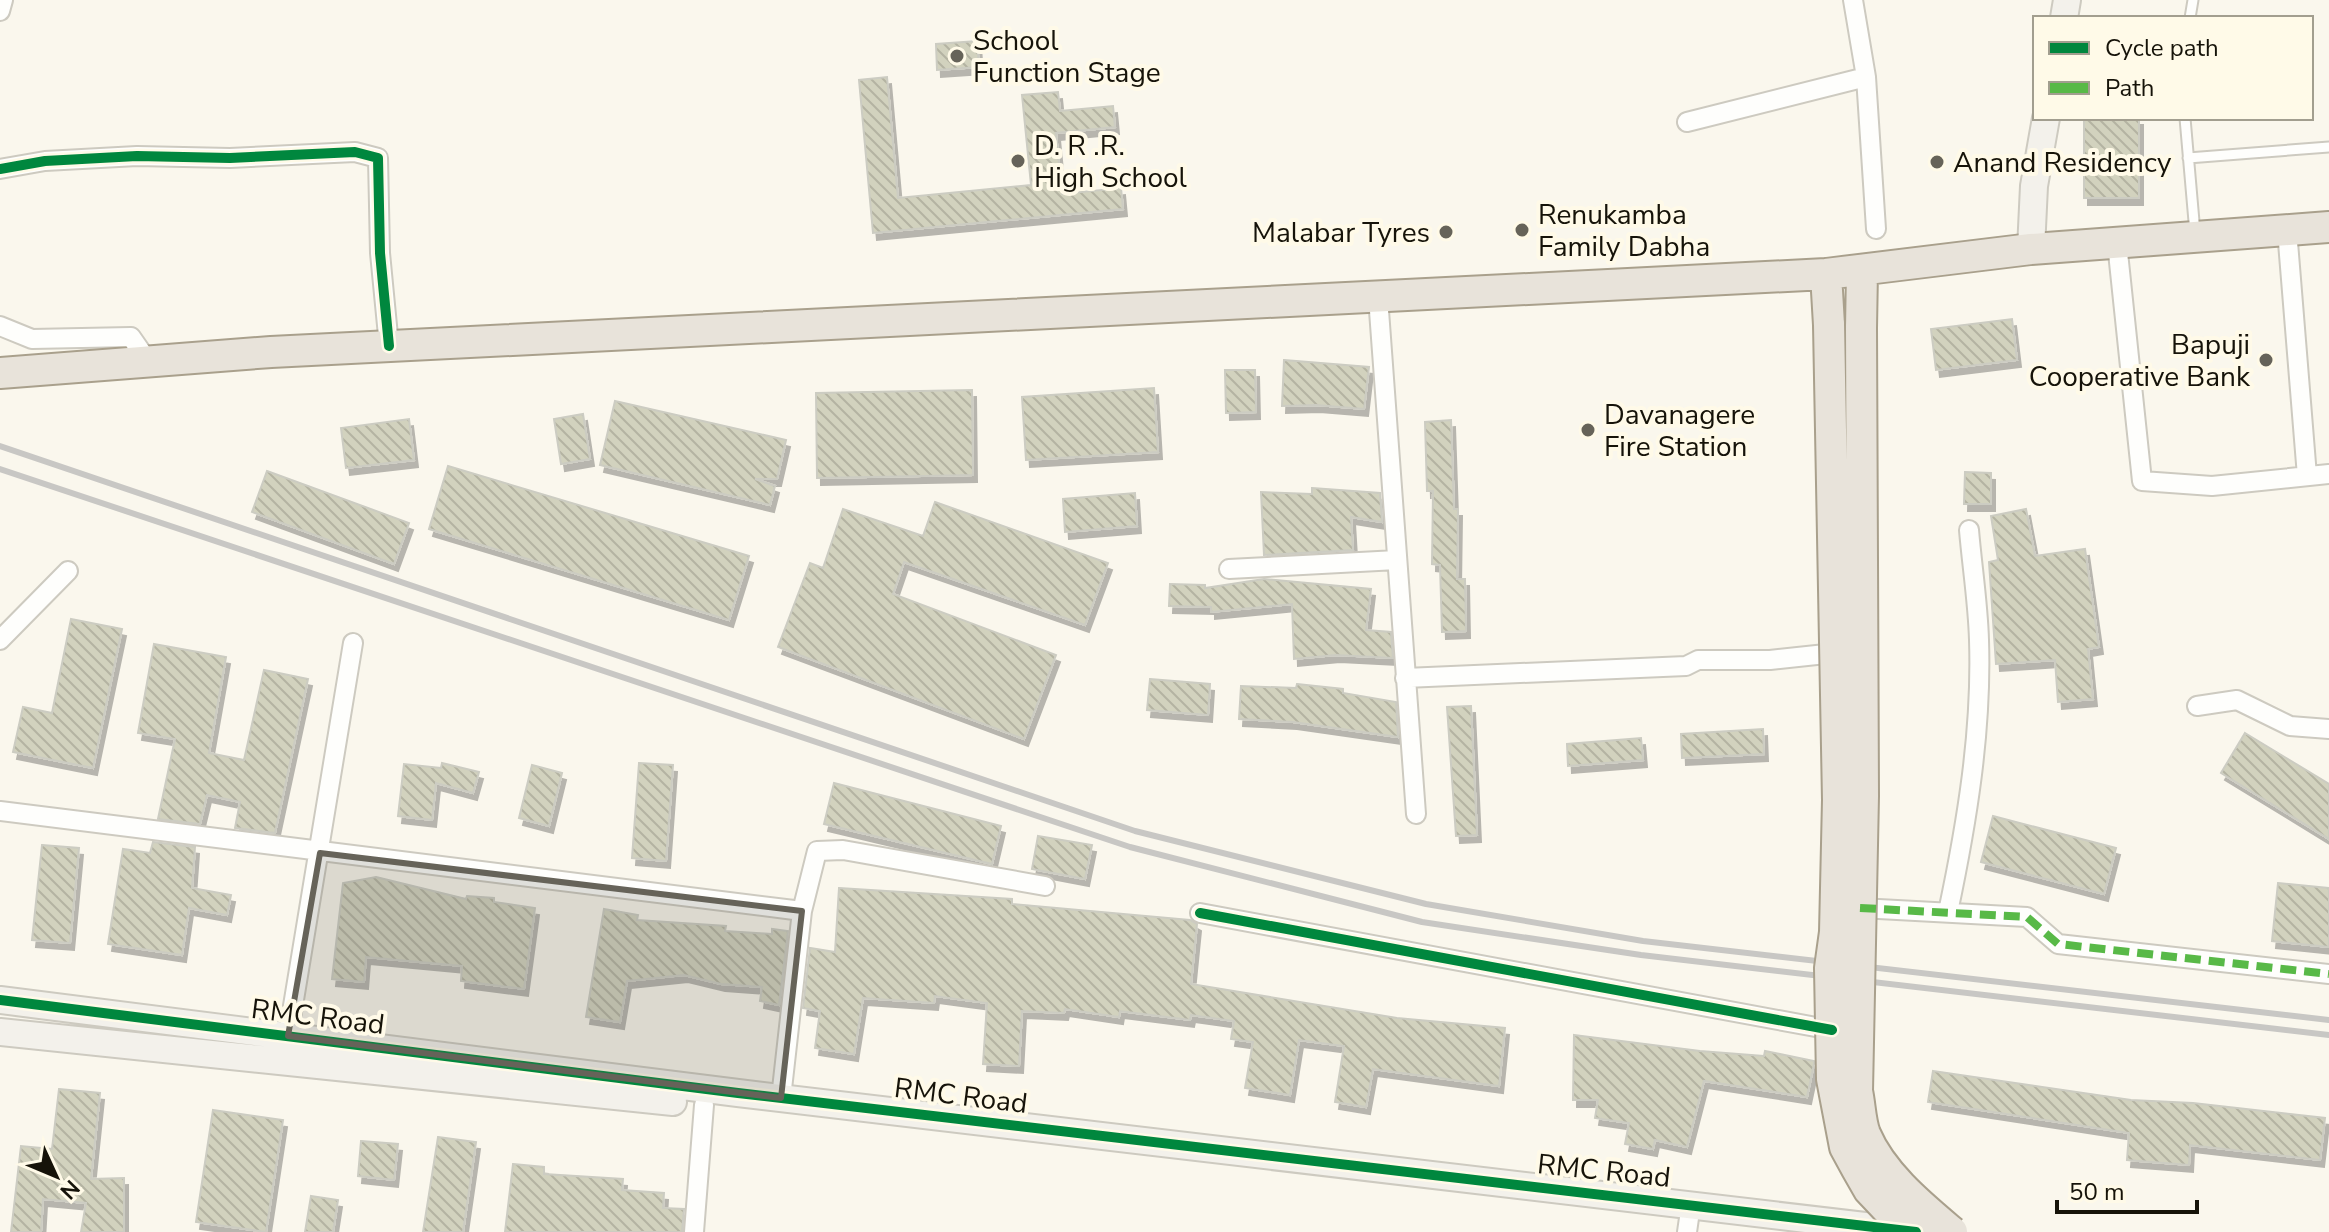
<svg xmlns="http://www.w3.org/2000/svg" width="2329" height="1232" viewBox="0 0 2329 1232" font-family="'Nunito Sans',sans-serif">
  <defs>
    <pattern id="building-back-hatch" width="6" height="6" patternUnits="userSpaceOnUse" patternTransform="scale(2)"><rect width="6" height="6" fill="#d2d2be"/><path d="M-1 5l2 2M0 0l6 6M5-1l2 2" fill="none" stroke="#b4b3a2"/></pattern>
    <filter id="shadow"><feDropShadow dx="4" dy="7" stdDeviation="0" flood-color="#0004"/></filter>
  </defs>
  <rect width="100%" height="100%" fill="#faf7ed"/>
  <path fill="url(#building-back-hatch)" stroke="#ccccc2" stroke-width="2" filter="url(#shadow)" d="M 977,41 L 979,67 L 937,70 L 936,44 Z
    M 887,77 L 898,198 L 1031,185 L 1022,95 L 1058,92 L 1060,111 L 1113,106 L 1115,127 L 1056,133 L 1062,194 L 1121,188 L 1123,209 L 873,233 L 859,80 Z
    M 2084,118 L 2139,118 L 2139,198 L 2084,198 Z
    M 2012,319 L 2017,360 L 1936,370 L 1931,329 Z
    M 1284,360 L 1369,367 L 1364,409 L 1316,405 L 1282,406 Z
    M 1225,370 L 1255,370 L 1256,412 L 1226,413 Z
    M 1154,388 L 1158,452 L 1026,460 L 1022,397 Z
    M 972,390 L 973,475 L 817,478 L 816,393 Z
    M 615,401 L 786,440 L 777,479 L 755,479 L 775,486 L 770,505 L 600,465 Z
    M 583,414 L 590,459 L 561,464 L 554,419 Z
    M 409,419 L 414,460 L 346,468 L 341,428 Z
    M 1451,420 L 1454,509 L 1458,509 L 1457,579 L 1465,579 L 1466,631 L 1442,632 L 1440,565 L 1432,564 L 1433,491 L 1427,491 L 1425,422 Z
    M 448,466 L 749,556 L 729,620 L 429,529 Z
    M 267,471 L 409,523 L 394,564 L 252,512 Z
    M 1965,472 L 1991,473 L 1991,504 L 1964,504 Z
    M 1312,488 L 1380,493 L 1382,522 L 1351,517 L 1353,550 L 1264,555 L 1261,492 L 1312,494 Z
    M 1135,493 L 1137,526 L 1065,532 L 1063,499 Z
    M 935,502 L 1108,563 L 1085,625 L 904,562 L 893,594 L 1056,655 L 1024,739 L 778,647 L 810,563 L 823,568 L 843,509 L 923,536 Z
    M 2026,509 L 2035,556 L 2085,549 L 2099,647 L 2088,649 L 2093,699 L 2058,702 L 2055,660 L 1996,664 L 1989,562 L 1998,560 L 1991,516 Z
    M 1264,579 L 1371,589 L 1366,630 L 1391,632 L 1393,658 L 1336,655 L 1294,659 L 1292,604 L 1211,612 L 1211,607 L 1169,606 L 1170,584 L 1205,585 L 1205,588 Z
    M 71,619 L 122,629 L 93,768 L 13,752 L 23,707 L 52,713 Z
    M 154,644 L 226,657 L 209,753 L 244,760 L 264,670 L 308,679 L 275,833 L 235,828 L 240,802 L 207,795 L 200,824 L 158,819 L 175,739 L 138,733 Z
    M 1150,679 L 1210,684 L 1208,715 L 1147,710 Z
    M 1297,684 L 1343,689 L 1343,693 L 1396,702 L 1398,737 L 1293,722 L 1239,719 L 1241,686 L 1296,688 Z
    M 1471,706 L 1477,835 L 1456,836 L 1447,707 Z
    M 1763,729 L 1764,754 L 1682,758 L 1681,734 Z
    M 2245,733 L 2329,784 L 2329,839 L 2221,773 Z
    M 1641,738 L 1643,760 L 1568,766 L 1567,744 Z
    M 442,763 L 479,772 L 473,793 L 436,783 L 432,820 L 398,816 L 404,764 L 441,768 Z
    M 639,763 L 673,765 L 666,861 L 632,858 Z
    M 532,765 L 562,773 L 549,826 L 519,818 Z
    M 834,783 L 1001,826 L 992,864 L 824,824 Z
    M 1993,816 L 2116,848 L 2104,894 L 1981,862 Z
    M 1038,836 L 1092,845 L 1085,879 L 1032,869 Z
    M 153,842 L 195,847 L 192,888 L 231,895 L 227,915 L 189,908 L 182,955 L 108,944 L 123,849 L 150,853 Z
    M 42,845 L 79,848 L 70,943 L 32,940 Z
    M 376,877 L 466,899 L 467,896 L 494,898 L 494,902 L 535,908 L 524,989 L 461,981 L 462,966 L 366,957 L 364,982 L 332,979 L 343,883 Z
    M 2278,883 L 2329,888 L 2329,947 L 2272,941 Z
    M 839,888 L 1012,899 L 1012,904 L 1190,920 L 1197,924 L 1191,984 L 1397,1018 L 1505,1028 L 1499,1086 L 1373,1069 L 1366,1107 L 1335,1102 L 1344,1046 L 1299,1040 L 1290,1095 L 1245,1088 L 1253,1042 L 1231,1039 L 1234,1021 L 1191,1015 L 1190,1020 L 1120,1011 L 1119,1017 L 1065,1009 L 1064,1013 L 1022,1011 L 1019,1066 L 983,1064 L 987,1003 L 935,996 L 934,1003 L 863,998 L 854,1054 L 815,1048 L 820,1011 L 803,1008 L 810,948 L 835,952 Z
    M 604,909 L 638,915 L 637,920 L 726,926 L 725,931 L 772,934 L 772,929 L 788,931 L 779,1005 L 760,1001 L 762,987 L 721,984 L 684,975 L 627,981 L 620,1022 L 586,1017 Z
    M 1574,1035 L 1700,1051 L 1764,1056 L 1765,1051 L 1814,1061 L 1814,1064 L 1807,1097 L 1704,1081 L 1687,1147 L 1655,1140 L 1653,1149 L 1625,1144 L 1629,1123 L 1595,1118 L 1598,1100 L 1573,1100 Z
    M 1933,1071 L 2131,1100 L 2193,1103 L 2325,1118 L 2320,1160 L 2190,1145 L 2189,1165 L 2127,1160 L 2129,1133 L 1928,1102 Z
    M 59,1089 L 100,1093 L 91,1179 L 124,1178 L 124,1232 L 81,1232 L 86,1203 L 43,1199 L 41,1232 L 11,1232 L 21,1146 L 52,1149 Z
    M 213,1110 L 283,1120 L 266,1232 L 196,1222 Z
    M 438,1137 L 476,1142 L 463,1232 L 423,1232 Z
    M 361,1141 L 398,1144 L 394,1180 L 358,1176 Z
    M 513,1164 L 544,1167 L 544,1174 L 623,1179 L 622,1190 L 664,1193 L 663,1208 L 684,1209 L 682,1232 L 505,1232 Z
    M 311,1196 L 338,1200 L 333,1232 L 305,1232 Z"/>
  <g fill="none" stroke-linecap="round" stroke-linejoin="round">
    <g stroke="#cdcac0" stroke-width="13">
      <path id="lane" d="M 2190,18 L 2193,0
        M 2185,118 L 2195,233
        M 2188,158 L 2329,147"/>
    </g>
    <g stroke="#cdcac0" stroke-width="22">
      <path id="street" d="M 1853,0 L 1866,77 L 1876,229
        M 0,11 L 3,0
        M 1687,122 L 1866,77
        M 0,169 L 45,161 L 137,156 L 230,158 L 355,152 L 378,158 L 380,253 L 389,346
        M 2287,230 L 2307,476
        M 2117,243 L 2142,481 L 2212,486 L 2329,474
        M 1378,297 L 1416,814
        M 0,326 L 32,339 L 131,337 L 147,360
        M 1229,569 L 1397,560
        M 0,640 L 68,571
        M 1405,678 L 1686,666 L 1698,660 L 1770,660 L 1835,653
        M 2197,706 L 2237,700 L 2290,726 L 2329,729
        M 0,811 L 802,911
        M 1860,908 L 2027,917 L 2058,944 L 2329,974
        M 1948,912 C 1967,822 1982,731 1979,640 C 1978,603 1972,566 1969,530
        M 1200,913 L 1832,1030
        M 288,1036 L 353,643
        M 781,1098 L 802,911 L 817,851 L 843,850 L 1045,886
        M 694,1232 L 704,1105
        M 1687,1232 L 1689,1218"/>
    </g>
    <g stroke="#cdcac0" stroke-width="30">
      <path id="secondary" d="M 2064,18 L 2067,0
        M 2031,249 L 2034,186 L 2046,118
        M 0,1000 L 738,1093 L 1916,1232
        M 0,1032 L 673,1102"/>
    </g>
    <g stroke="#a9a08c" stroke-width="34">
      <path id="primary" d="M 1826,274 L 1829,325
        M 1861,328 L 1862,271
        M 0,373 L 271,352 L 1826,274 L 2031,249 L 2329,227"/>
    </g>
    <use href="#lane" stroke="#fefefc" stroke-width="9"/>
    <use href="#street" stroke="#fefefc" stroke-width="18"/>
    <use href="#secondary" stroke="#f3f1eb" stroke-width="26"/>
    <use href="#primary" stroke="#e8e3da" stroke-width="30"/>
    <path stroke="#c8c7c4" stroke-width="6" d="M 0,446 L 1135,831 L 1426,904 L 1643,941 L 2329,1020
      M 0,469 L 1130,847 L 1422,922 L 1641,955 L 2329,1035"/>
    <g stroke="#a9a08c" stroke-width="34" stroke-linecap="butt">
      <path id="primary-bridge" d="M 1829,325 L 1838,800 L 1835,932 L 1830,968 L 1832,1079 L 1845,1147 L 1857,1169 L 1869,1190 L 1887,1209 L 1919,1232
        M 1861,328 L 1863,796 L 1857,1091 C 1860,1104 1860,1121 1865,1134 C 1882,1174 1920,1205 1952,1232"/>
    </g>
    <use href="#primary-bridge" stroke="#e8e3da" stroke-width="30"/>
    <path stroke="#58b947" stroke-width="8" stroke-dasharray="16 8" stroke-linecap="butt" d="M 1860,908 L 2027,917 L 2058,944 L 2329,974"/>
    <g stroke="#fffae8" stroke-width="15">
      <path id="cycleway" d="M 0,169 L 45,161 L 137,156 L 230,158 L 355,152 L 378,158 L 380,253 L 389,346
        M 1200,913 L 1832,1030
        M 0,1000 L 738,1093 L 1916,1232"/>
    </g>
    <use href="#cycleway" stroke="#00873e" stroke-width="10"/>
  </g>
  <path fill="#666359" fill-opacity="0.2" stroke="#666359" stroke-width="6" stroke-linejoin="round" d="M 320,853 L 802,911 L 781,1098 L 288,1036 Z"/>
  <g fill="#666359" stroke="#fffae8" stroke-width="3">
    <circle cx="957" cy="56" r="8"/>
    <circle cx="1018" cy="161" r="8"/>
    <circle cx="1937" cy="162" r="8"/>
    <circle cx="1522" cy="230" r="8"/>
    <circle cx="1446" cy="232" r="8"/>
    <circle cx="2266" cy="360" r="8"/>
    <circle cx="1588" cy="430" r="8"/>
  </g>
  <g text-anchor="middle" stroke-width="8" stroke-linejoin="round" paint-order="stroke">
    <g font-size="28" fill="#161309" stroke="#fffae8" text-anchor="start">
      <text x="973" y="50">School<tspan x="973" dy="32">Function Stage</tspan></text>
      <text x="1034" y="155">D. R .R.<tspan x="1034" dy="32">High School</tspan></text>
      <text x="1953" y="172">Anand Residency</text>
      <text x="1538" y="224">Renukamba<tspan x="1538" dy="32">Family Dabha</tspan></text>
      <text x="1430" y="242" text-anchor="end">Malabar Tyres</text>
      <text x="2250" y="354" text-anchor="end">Bapuji<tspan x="2250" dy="32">Cooperative Bank</tspan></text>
      <text x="1604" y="424">Davanagere<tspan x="1604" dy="32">Fire Station</tspan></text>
    </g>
    <g font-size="28" fill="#161309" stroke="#fffae8">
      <text transform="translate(318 1016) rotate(7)" y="10">RMC Road</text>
      <text transform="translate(961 1095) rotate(7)" y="10">RMC Road</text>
      <text transform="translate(1604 1170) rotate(6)" y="10">RMC Road</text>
    </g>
  </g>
  <rect x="2033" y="16" width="280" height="104" fill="#fffae8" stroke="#a29e8f" stroke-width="2"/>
  <rect x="2049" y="42" width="40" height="12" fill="#00873e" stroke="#a29e8f" stroke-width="2"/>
  <text x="2105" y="56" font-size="24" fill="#161309">Cycle path</text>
  <rect x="2049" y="82" width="40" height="12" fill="#58b947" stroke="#a29e8f" stroke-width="2"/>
  <text x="2105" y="96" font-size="24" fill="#161309">Path</text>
  <g transform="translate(56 1176) rotate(134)" stroke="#fffae8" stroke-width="6" paint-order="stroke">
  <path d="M0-6L14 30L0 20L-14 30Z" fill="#161309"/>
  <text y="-12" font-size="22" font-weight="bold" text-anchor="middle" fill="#161309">N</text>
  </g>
  <path d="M2057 1200v12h140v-12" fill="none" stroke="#161309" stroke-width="4"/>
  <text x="2069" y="1200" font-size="24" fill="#161309" stroke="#fffae8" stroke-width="6" paint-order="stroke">50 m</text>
</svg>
